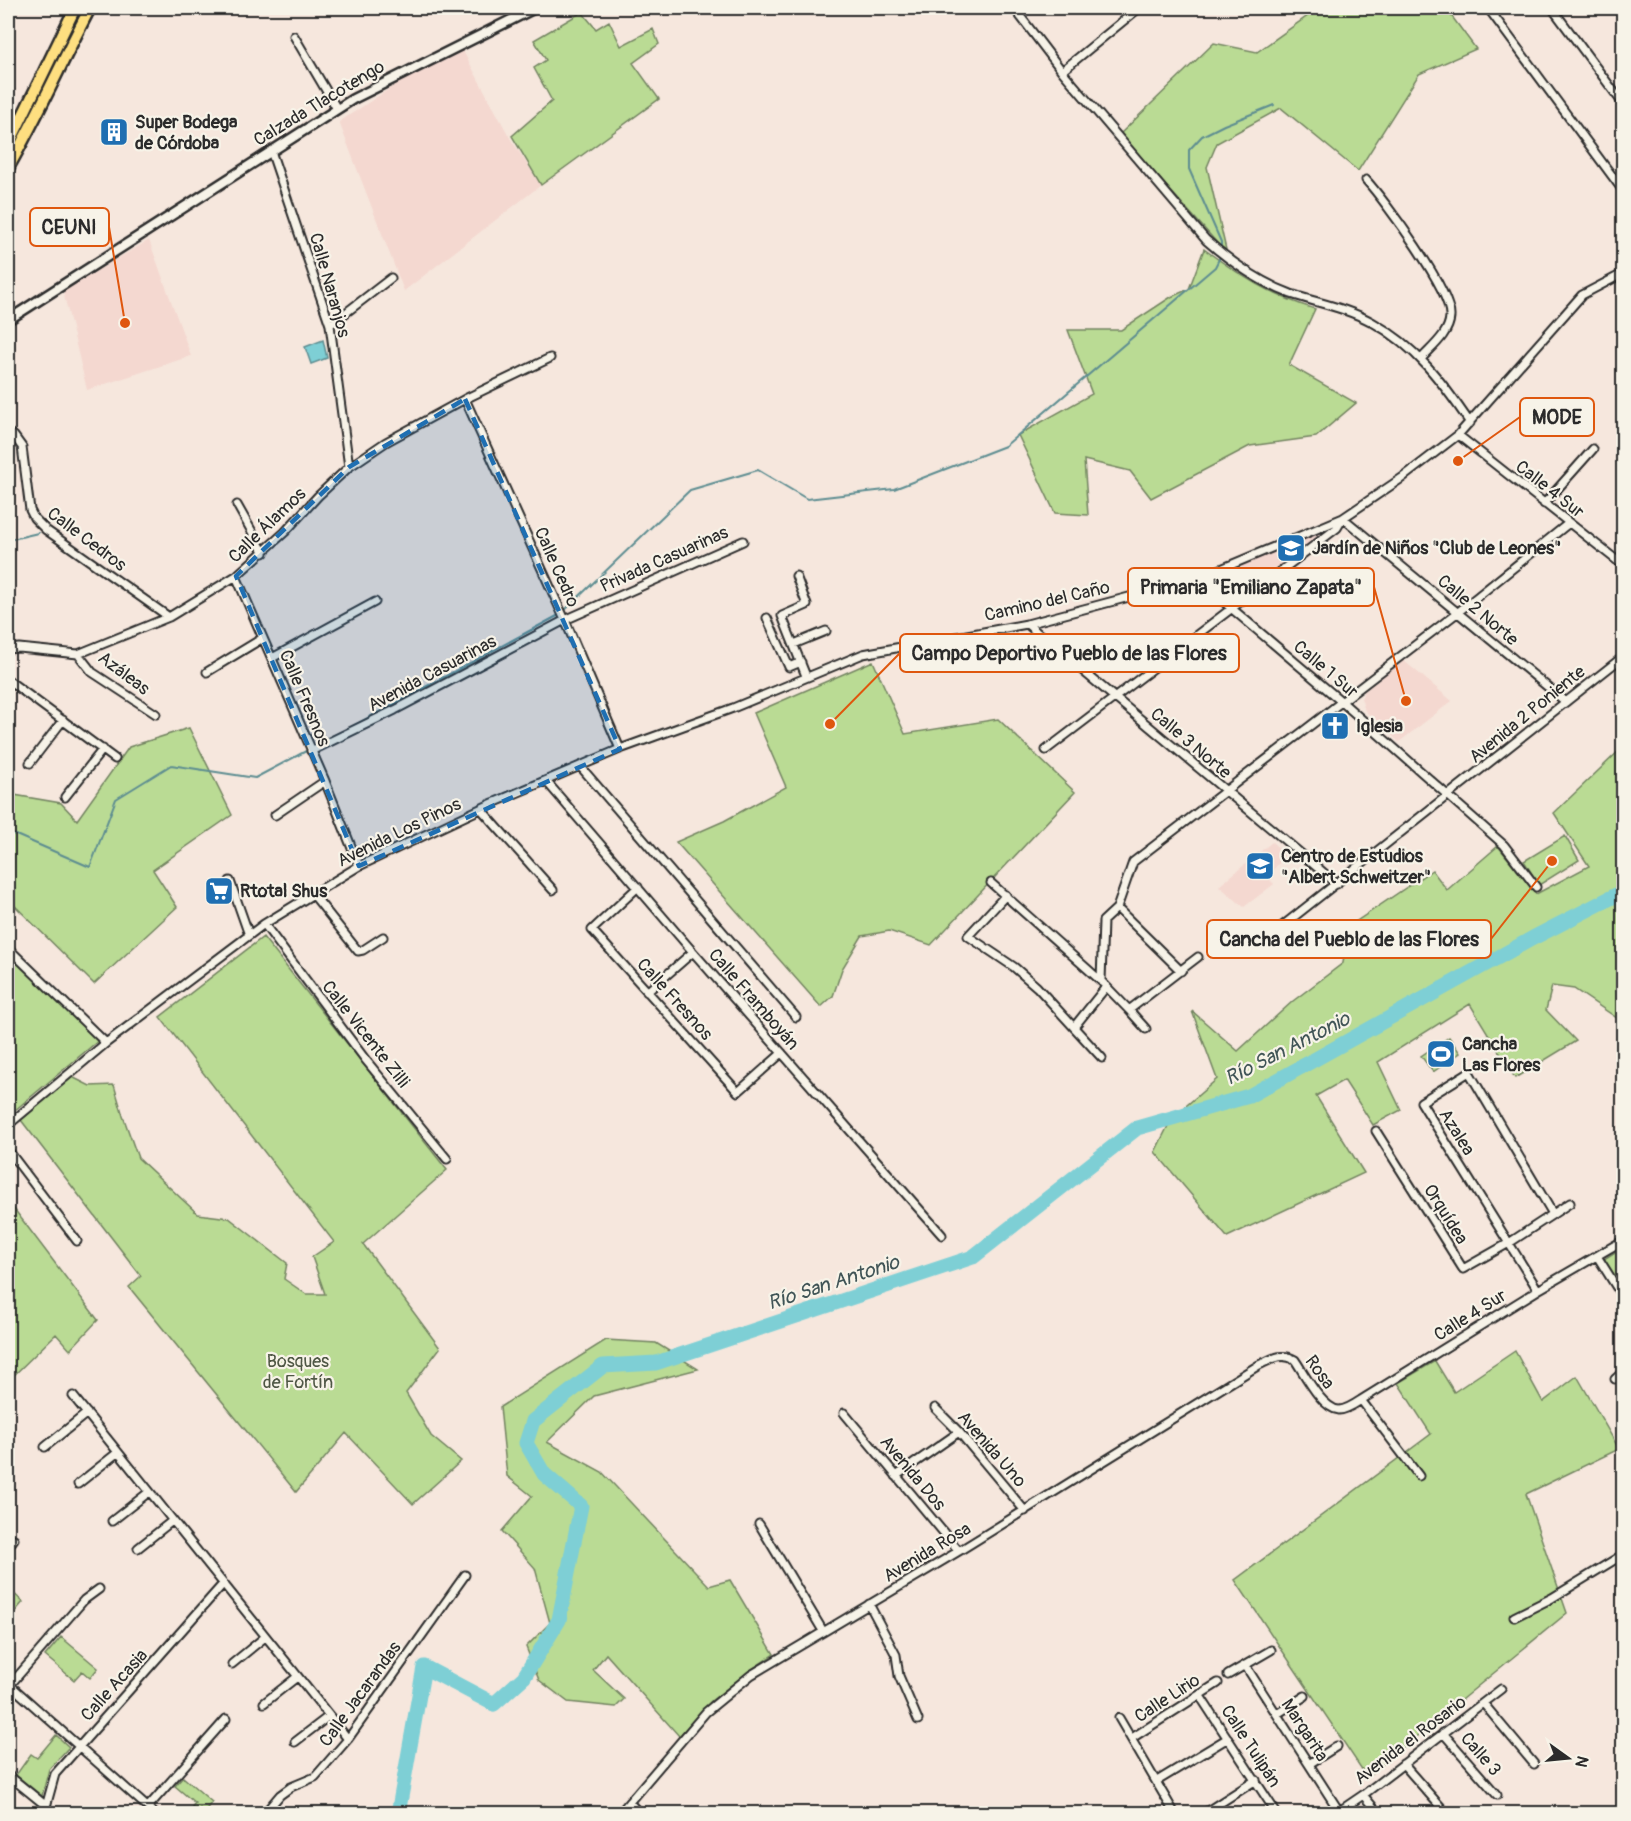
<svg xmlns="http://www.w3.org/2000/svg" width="1631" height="1821" viewBox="0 0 1631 1821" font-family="Pangolin,sans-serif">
  <rect width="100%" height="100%" fill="#f6e7dd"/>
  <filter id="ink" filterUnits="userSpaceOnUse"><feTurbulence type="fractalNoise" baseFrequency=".0167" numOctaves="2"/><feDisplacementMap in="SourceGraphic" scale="12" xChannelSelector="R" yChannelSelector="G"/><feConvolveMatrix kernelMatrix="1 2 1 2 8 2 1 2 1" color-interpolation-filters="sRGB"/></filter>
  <g filter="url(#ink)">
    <path fill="#f4d8d0" d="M 463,51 L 510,138 L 541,185 L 404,291 L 339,122 L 398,83 Z
      M 149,240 L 191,356 L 87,390 L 63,291 Z
      M 1322,528 L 1324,531 L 1255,588 L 1245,574 L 1240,564 Z
      M 1403,660 L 1452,701 L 1399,742 L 1365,711 L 1361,698 L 1364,692 Z
      M 1272,842 L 1286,855 L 1267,877 L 1274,884 L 1244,907 L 1219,886 Z"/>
    <path fill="#badb94" stroke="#728360" stroke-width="1.5" d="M 1319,8 L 1460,8 L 1450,14 L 1476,49 L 1419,74 L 1358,171 L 1281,108 L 1217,143 L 1207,167 L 1227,254 L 1120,134 L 1214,43 L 1257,52 Z
      M 582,12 L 596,29 L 609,21 L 621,46 L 653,29 L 659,44 L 633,63 L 659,99 L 541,185 L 512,136 L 552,101 L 534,68 L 546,60 L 534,40 Z
      M 1204,249 C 1240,276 1272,296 1315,309 L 1289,365 L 1356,403 L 1316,437 L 1250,446 L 1151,498 L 1130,471 L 1084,460 L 1088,515 L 1055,513 L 1018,435 L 1092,394 L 1068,330 L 1121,330 L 1171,297 L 1189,289 Z
      M 873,661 L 905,734 L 998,719 L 1075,792 L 931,945 L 889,931 L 862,936 L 842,969 L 833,996 L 821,1007 L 676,842 L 724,821 L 786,787 L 754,713 Z
      M 189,728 L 232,815 L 153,870 L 177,907 L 94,984 L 8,899 L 8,794 L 61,803 L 77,820 L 129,747 Z
      M 1623,747 L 1623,1022 L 1574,989 L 1552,986 L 1546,1010 L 1576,1041 L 1515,1078 L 1470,1004 L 1378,1062 L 1401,1110 L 1373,1125 L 1344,1080 L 1316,1096 L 1364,1173 L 1227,1237 L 1155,1152 L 1172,1118 L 1217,1079 L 1192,1011 L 1238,1051 L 1293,1001 L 1343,963 L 1348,927 L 1432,870 L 1447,890 L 1498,846 L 1536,894 L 1589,866 L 1554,813 Z
      M 1565,836 L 1579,860 L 1539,885 L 1524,861 Z
      M 263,937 L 447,1170 L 363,1244 L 440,1348 L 406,1393 L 431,1436 L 461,1461 L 413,1504 L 346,1433 L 296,1492 L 129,1287 L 141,1276 L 21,1120 L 72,1077 L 90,1086 L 114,1085 L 123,1116 L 138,1158 L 198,1214 L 229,1218 L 287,1263 L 284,1279 L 306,1294 L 325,1294 L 312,1257 L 334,1242 L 160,1017 Z
      M 8,952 L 99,1040 L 8,1116 Z
      M 1449,1037 L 1460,1053 L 1433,1072 L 1421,1056 Z
      M 8,1201 L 98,1320 L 70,1350 L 56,1334 L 8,1381 Z
      M 1623,1247 L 1623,1290 L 1604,1259 Z
      M 606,1340 L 656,1343 L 698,1369 L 594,1396 L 547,1442 L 602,1472 L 709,1586 L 730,1580 L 774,1654 L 749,1671 L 711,1701 L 679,1736 L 606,1654 L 593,1670 L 624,1699 L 616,1707 L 568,1702 L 539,1680 L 526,1647 L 550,1623 L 535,1568 L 502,1531 L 532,1496 L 507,1476 L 500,1407 Z
      M 1515,1351 L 1543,1402 L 1577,1376 L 1619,1449 L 1526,1494 L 1567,1613 L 1367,1777 L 1235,1580 L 1431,1434 L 1398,1383 L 1435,1361 L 1454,1392 Z
      M 8,1588 L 23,1602 L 8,1620 Z
      M 61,1637 L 98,1668 L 90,1678 L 82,1671 L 74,1680 L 45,1656 Z
      M 56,1735 L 69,1747 L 49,1769 L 42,1796 L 16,1775 L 31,1754 L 37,1758 Z
      M 183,1777 L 212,1802 L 204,1812 L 200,1808 L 195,1813 L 187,1813 L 195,1803 L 175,1786 Z"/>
    <path fill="#7ecfd5" stroke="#5d8d91" stroke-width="1.5" d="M 323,340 L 327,358 L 311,364 L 305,347 Z"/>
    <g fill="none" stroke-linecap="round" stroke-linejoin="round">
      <path stroke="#5d8d91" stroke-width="2" d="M 1221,250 L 1221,242 L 1189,169 L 1189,150 L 1202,136 L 1224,125 L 1274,105
        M 8,540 L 38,533
        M 564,611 L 690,490 L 758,470 L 807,499 L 894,489 L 1005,446 L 1215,267 L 1221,255
        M 327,740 L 559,615
        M 8,833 L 16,835 L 90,867 L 116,799 L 171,765 L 255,778 L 308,750"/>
      <path stroke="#7ecfd5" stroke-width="15" d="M 398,1814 L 424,1667 L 494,1704 L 524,1677 L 559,1620 L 581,1506 L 544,1474 L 526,1443 L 533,1421 L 603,1366 L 656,1363 L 973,1257 L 1137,1128 L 1249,1096 L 1533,938 L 1624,891"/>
      <g stroke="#2b2b2b" stroke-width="11">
        <path id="minor" d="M 1014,8 L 1062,71 L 1206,240 C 1231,262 1259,282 1291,294 C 1318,303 1347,308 1372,322 C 1416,346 1443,383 1470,423
          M 1488,8 L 1624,192
          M 1552,8 L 1624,105
          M 294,36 L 337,109
          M 1062,71 L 1139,8
          M 271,151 L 330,325 L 349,467
          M 1366,180 C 1385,201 1452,291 1450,317 C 1449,334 1432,347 1422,358
          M 330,325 L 391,278
          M 465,399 L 565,620 L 620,749
          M 8,432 L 14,436 L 22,447 L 30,510 L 34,518 L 46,530 L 169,617
          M 1458,435 L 1624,566
          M 1544,504 L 1593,449
          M 237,505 L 264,553
          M 236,576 L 325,781 L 359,866
          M 796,576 L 807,605 L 782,616 L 806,676
          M 1197,579 L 1342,702 L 1504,845 L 1536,887
          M 767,618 L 789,667 L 801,662
          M 1027,624 L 1337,884
          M 794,644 L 826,631
          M 8,649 L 19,648 L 78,654 L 169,617 L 236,576 L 285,532 L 318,496 L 349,467 L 386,442 L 465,399 L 550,358
          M 78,654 L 92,672 L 156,714
          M 272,658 L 375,602
          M 207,672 L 263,638
          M 8,680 L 115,759
          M 1046,750 L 1337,528 L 1343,518 L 1566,702
          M 311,751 L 395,710 L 565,620 L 743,541
          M 30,763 L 63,720
          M 580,766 L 796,1017
          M 546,781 L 693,952 L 942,1235
          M 65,797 L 103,749
          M 481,809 L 553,890
          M 275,815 L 325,781
          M 230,881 L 249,935
          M 991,883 L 1101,981 L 1129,1010
          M 638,887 L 592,930 L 738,1092 L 782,1053
          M 312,893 L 358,951 L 363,950 L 383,937
          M 1006,895 L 968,936 L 1014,967 L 1037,987 L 1102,1058
          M 1117,908 L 1181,971
          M 264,924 L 365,1059 L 447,1159
          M 8,948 L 106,1043
          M 1252,950 L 1624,656
          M 1101,981 L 1103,921 L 1117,908 L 1133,862 L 1457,613 L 1569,523
          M 647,992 L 693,952
          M 1074,1027 L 1106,987
          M 1146,1029 L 1129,1010 L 1198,957
          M 8,1125 L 106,1043 L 264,924 L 359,866 L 493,803 L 620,749 L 733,708 L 863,654 L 1027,624 L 1197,579 L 1343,518 L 1402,478 L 1458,435 L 1582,295 L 1624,273
          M 1376,1131 L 1463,1269 L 1509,1243 L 1570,1203
          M 8,1150 L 77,1241
          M 1597,1256 L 1624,1299
          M 1538,1290 L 1421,1102 L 1469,1072 L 1553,1214
          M 1615,1379 L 1624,1371
          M 73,1396 L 348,1739
          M 1361,1400 L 1419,1476
          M 935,1408 L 959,1432 L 1025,1511
          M 844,1413 L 959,1551
          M 45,1447 L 87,1413
          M 896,1476 L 959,1432
          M 78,1484 L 117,1453
          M 112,1521 L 149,1492
          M 759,1524 L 823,1631
          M 8,1547 L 14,1539
          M 138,1548 L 172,1521
          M 869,1604 L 896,1655 L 899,1676 L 918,1720
          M 1514,1617 L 1552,1598 L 1624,1554
          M 232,1664 L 265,1637
          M 1245,1665 L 1339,1811
          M 1228,1675 L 1271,1650
          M 8,1683 L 155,1814
          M 10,1685 L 84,1600 L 99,1589
          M 1200,1696 L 1277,1814
          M 264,1703 L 297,1677
          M 1483,1703 L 1534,1764
          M 1277,1714 L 1305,1696
          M 1119,1718 L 1175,1814
          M 1443,1733 L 1497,1795
          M 1132,1738 L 1218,1683
          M 295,1742 L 329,1716
          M 1309,1764 L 1337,1746
          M 1403,1764 L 1447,1814
          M 8,1775 L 45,1805
          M 1157,1781 L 1228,1738
          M 1363,1795 L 1379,1814
          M 629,1802 L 640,1814
          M 148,1807 L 226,1719
          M 44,1814 L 55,1774 L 223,1584
          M 264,1814 L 280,1795 L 291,1787 L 315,1777 L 348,1739 L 465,1575
          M 619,1814 L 706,1712 L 751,1675 L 959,1551 L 1259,1365 C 1272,1359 1282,1352 1295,1360 C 1304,1373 1322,1409 1339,1410 C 1346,1410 1355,1404 1361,1400 L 1538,1290 L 1624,1240
          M 1203,1814 L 1256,1780
          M 1335,1814 L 1363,1795 L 1501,1689"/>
      </g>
      <g stroke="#2b2b2b" stroke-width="13">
        <path id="tertiary" d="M 8,320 L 353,99 L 535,8"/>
      </g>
      <g stroke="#2b2b2b" stroke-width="15">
        <path id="primary" d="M 8,146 L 75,8
          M 8,168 C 38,116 62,61 90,8"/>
      </g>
      <use href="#minor" stroke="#f7f3e8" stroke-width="7"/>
      <use href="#tertiary" stroke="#f7f3e8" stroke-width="8"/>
      <use href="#primary" stroke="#fedf80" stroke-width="10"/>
    </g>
  </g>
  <path fill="#1f6fb2" fill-opacity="0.2" stroke="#1f6fb2" stroke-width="4.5" stroke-dasharray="12 8" stroke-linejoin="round" d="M 465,399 L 620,749 L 359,866 L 236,576 L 349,467 Z"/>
  <defs>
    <g id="building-square" transform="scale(1.5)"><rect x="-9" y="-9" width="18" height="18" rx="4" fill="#1f6fb2" stroke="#f7f3e8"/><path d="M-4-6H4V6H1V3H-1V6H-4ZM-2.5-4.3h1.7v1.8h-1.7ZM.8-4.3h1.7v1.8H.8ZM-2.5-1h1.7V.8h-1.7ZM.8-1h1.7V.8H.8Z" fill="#fff"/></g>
    <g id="school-square" transform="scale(1.5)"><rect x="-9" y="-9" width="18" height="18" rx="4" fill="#1f6fb2" stroke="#f7f3e8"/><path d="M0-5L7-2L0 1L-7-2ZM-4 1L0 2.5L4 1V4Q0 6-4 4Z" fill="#fff"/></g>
    <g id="church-square" transform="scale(1.5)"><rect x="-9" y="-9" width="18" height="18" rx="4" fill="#1f6fb2" stroke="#f7f3e8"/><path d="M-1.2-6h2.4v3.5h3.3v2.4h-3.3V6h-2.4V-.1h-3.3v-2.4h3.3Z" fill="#fff"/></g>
    <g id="supermarket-square" transform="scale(1.5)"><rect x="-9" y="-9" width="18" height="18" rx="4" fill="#1f6fb2" stroke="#f7f3e8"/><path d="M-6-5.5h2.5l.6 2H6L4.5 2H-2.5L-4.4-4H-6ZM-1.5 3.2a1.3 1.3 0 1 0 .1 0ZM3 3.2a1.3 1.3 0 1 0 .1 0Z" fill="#fff"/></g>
    <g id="stadium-square" transform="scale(1.5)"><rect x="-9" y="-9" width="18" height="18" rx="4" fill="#1f6fb2" stroke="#f7f3e8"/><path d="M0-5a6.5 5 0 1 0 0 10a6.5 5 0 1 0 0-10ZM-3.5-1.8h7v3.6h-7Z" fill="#fff"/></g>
  </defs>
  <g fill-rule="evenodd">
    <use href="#building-square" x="114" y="132"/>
    <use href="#school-square" x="1291" y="548"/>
    <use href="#church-square" x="1335" y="726"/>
    <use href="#school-square" x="1260" y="866"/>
    <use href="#supermarket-square" x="219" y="891"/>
    <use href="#stadium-square" x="1441" y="1054"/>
  </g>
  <g text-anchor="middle" stroke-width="4.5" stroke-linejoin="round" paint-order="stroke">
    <g font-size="18" fill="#2b2b2b" stroke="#f7f3e8">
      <text transform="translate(319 103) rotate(-31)" y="6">Calzada Tlacotengo</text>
      <text transform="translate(330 285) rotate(74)" y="6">Calle Naranjos</text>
      <text transform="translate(1550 489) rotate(38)" y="6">Calle 4 Sur</text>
      <text transform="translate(267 525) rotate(-44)" y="6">Calle Álamos</text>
      <text transform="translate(87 539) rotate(37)" y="6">Calle Cedros</text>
      <text transform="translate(664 559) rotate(-24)" y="6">Privada Casuarinas</text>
      <text transform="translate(557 567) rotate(66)" y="6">Calle Cedro</text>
      <text transform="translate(1047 601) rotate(-13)" y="6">Camino del Caño</text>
      <text transform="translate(1478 610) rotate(40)" y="6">Calle 2 Norte</text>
      <text transform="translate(1326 669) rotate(40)" y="6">Calle 1 Sur</text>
      <text transform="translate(124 673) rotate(37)" y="6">Azáleas</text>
      <text transform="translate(432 673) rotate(-28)" y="6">Avenida Casuarinas</text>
      <text transform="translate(305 698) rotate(67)" y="6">Calle Fresnos</text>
      <text transform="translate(1527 714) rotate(-39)" y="6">Avenida 2 Poniente</text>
      <text transform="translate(1191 743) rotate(40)" y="6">Calle 3 Norte</text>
      <text transform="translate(399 832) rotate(-26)" y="6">Avenida Los Pinos</text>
      <text transform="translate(675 999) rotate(48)" y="6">Calle Fresnos</text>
      <text transform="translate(754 999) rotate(49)" y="6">Calle Framboyán</text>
      <text transform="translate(366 1034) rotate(52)" y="6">Calle Vicente Zilli</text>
      <text transform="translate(1457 1132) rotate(58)" y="6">Azalea</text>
      <text transform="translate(1446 1214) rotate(58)" y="6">Orquídea</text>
      <text transform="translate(1470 1315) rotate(-32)" y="6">Calle 4 Sur</text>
      <text transform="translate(1320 1372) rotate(54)" y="6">Rosa</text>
      <text transform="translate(992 1449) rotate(49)" y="6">Avenida Uno</text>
      <text transform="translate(913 1473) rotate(50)" y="6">Avenida Dos</text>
      <text transform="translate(927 1552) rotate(-31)" y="6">Avenida Rosa</text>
      <text transform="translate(114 1685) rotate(-48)" y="6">Calle Acasia</text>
      <text transform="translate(360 1694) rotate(-54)" y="6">Calle Jacarandas</text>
      <text transform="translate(1167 1698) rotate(-33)" y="6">Calle Lirio</text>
      <text transform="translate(1305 1730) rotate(57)" y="6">Margarita</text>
      <text transform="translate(1410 1740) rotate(-37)" y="6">Avenida el Rosario</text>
      <text transform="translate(1251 1746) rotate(57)" y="6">Calle Tulipán</text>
      <text transform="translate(1481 1754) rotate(49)" y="6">Calle 3</text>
    </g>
    <g font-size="18" font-weight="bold" fill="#2b2b2b" stroke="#f7f3e8" text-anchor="start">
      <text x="135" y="128">Super Bodega<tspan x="135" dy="21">de Córdoba</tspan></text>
      <text x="1312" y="554">Jardín de Niños "Club de Leones"</text>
      <text x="1356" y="732">Iglesia</text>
      <text x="1281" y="862">Centro de Estudios<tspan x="1281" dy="21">"Albert Schweitzer"</tspan></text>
      <text x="240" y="897">Rtotal Shus</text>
      <text x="1462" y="1050">Cancha<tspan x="1462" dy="21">Las Flores</tspan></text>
    </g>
    <g font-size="18" fill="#4f5745" stroke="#f7f3e8">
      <text x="298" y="1367">Bosques<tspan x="298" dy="21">de Fortín</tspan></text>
    </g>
    <g font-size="20" font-style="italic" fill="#405456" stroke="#f7f3e8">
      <text transform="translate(1287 1048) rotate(-27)" y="7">Río San Antonio</text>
      <text transform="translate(833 1282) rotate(-18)" y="7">Río San Antonio</text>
    </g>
  </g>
  <path fill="none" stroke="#df570e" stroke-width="2" d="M125 323L109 227M1458 461L1520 417M1406 701L1374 587M830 724L900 653M1552 861L1491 939"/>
  <g fill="#df570e" stroke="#f7f3e8" stroke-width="2">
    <circle cx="125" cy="323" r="6"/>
    <circle cx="1458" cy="461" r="6"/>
    <circle cx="1406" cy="701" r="6"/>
    <circle cx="830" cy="724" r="6"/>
    <circle cx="1552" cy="861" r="6"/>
  </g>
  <g fill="#f7f3e8" stroke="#df570e" stroke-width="2">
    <rect x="30" y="208" width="79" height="38" rx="6"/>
    <rect x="1520" y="398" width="74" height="38" rx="6"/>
    <rect x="1128" y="568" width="246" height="38" rx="6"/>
    <rect x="900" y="634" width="339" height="38" rx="6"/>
    <rect x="1207" y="920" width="284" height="38" rx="6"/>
  </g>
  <g font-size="20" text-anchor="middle" font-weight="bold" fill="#2b2b2b">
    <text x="69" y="234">CEUNI</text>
    <text x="1557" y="424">MODE</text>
    <text x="1251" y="594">Primaria "Emiliano Zapata"</text>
    <text x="1069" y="660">Campo Deportivo Pueblo de las Flores</text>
    <text x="1349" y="946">Cancha del Pueblo de las Flores</text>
  </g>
  <rect width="1631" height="1821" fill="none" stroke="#f7f3e8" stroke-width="30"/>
  <rect x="15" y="15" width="1601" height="1791" fill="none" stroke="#2b2b2b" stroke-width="2" filter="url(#ink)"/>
  <g transform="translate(1568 1758) rotate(105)" stroke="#f7f3e8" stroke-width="4.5" paint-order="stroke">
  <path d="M0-4.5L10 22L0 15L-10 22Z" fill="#2b2b2b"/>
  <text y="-9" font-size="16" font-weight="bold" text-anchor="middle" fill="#2b2b2b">N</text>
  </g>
</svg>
